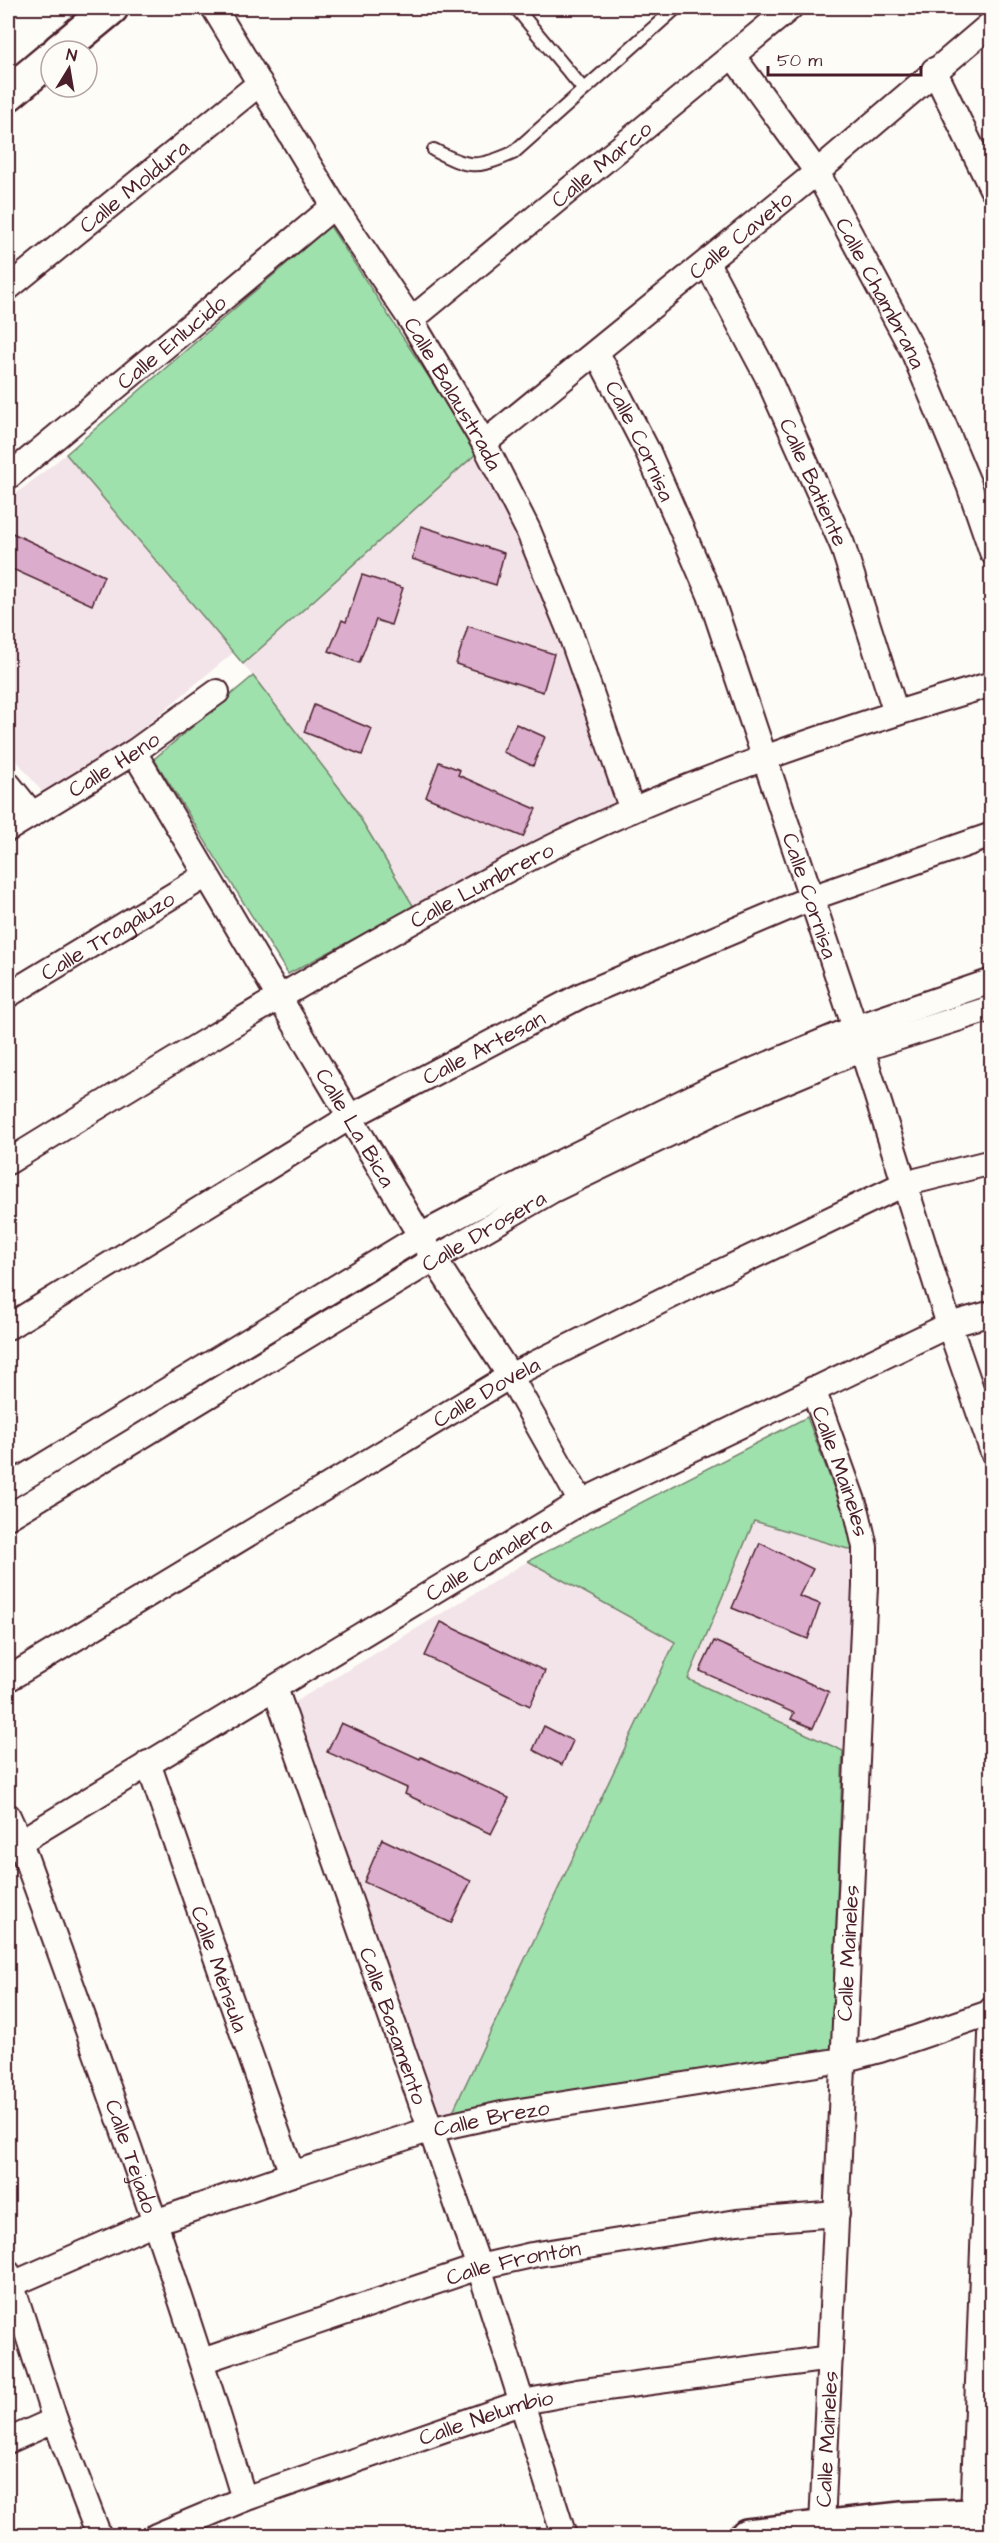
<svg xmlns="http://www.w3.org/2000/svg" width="999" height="2543" viewBox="0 0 999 2543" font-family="'Architects Daughter',sans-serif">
  <rect width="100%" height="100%" fill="#fdfcf7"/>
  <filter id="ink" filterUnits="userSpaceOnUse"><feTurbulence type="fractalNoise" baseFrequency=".0167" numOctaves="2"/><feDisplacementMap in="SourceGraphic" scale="12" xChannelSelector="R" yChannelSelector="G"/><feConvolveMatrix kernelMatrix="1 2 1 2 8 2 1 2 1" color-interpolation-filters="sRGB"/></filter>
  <g filter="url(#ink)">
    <path fill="#f3e4ea" d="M 478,452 L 519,523 L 583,689 L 616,809 L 414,907 L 351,803 L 243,664 Z
      M 66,454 L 234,652 L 138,732 L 44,794 L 8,750 L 8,500 Z
      M 754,1521 L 858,1552 L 843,1751 L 688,1679 Z
      M 528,1561 L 675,1641 L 452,2113 L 437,2114 L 295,1702 Z"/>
    <path fill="#9fe1ac" stroke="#74806c" stroke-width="1.5" d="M 330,226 L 478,452 L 243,664 L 66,454 Z
      M 253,676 L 351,803 L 414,907 L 288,974 L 154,759 Z
      M 807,1417 L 858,1552 L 754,1521 L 688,1679 L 843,1751 L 831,2050 L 452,2113 L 675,1642 L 528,1561 Z"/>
    <path fill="#dcaccd" stroke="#4a1f2b" stroke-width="1.5" d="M 421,526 L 504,553 L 496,585 L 412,559 Z
      M 8,531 L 104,576 L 92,605 L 8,567 Z
      M 362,575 L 403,588 L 391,625 L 376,620 L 359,663 L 329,651 L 342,620 L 346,622 Z
      M 468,626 L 554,654 L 543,692 L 456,664 Z
      M 314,705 L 372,729 L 362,755 L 304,732 Z
      M 516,724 L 545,737 L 533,766 L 503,752 Z
      M 439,762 L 460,770 L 458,775 L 536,809 L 523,837 L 426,797 Z
      M 760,1543 L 813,1569 L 799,1596 L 820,1604 L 808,1639 L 732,1608 Z
      M 441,1622 L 545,1671 L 530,1706 L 425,1656 Z
      M 714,1641 L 829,1692 L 813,1728 L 791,1719 L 794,1713 L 700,1671 Z
      M 341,1723 L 420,1759 L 421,1757 L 509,1798 L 491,1834 L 405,1794 L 407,1788 L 327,1752 Z
      M 544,1726 L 573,1741 L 562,1765 L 533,1750 Z
      M 382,1839 L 471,1881 L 451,1923 L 364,1882 Z"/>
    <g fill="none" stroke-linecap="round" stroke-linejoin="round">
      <g stroke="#4a1f2b" stroke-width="16">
        <path id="lane" d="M 516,8 L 584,90
          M 434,150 C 468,168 477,169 513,153 L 676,8"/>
      </g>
      <g stroke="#4a1f2b" stroke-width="28">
        <g id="street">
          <path id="s1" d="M 214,8 L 334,206 L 411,320 L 484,443 L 528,530 L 568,627 L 632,810"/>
          <path id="s2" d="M 733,56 L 817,172 L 913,351 L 969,485 L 992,552"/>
          <path d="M 934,70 L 992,189"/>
          <path id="s3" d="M 707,263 L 767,376 L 842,544 L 896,713"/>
          <path id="s4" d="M 8,288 L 260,83"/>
          <path id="s5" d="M 411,320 L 790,8"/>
          <path id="s6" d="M 597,353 L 648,452 L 710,595 L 862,1049 L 949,1325 L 992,1450"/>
          <path id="s7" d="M 484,443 L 817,172 L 992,23"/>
          <path id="s8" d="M 8,477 L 334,206"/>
          <path id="s9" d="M 134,752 L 434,1259 L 510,1376 L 581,1502"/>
          <path d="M 8,784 L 32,814"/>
          <path id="s10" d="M 8,829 L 134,752 L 217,692"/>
          <path id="s11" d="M 8,995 L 205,876"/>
          <path id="s12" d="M 8,1162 C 133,1085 258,1008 386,936 C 467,891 548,846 632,810 C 749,760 870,720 992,684"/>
          <path id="s13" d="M 8,1327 L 350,1117 L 582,995 L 811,898 L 992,835"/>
          <path id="s14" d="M 813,1389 L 857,1512 L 865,1547 L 865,1586 L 822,2526"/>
          <path d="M 8,1487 L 422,1235 L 545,1170 L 709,1089 L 855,1028 L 992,981"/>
          <path id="s15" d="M 8,1517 L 434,1259 L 551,1191 L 729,1105 L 862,1049 L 992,1008"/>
          <path id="s16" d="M 8,1679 L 510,1376 L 689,1287 L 904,1184 L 992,1162"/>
          <path id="s17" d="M 275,1688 L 479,2267 L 564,2536"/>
          <path id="s18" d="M 148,1763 L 292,2174"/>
          <path id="s19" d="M 8,1816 L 20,1842 C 99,2059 177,2277 244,2499"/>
          <path id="s20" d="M 8,1849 L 581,1502 L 949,1325 L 992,1313"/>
          <path d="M 8,2273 L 55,2420 L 99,2536"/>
          <path id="s21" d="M 8,2286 L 155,2222 L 292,2174 L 429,2130 L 507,2113 L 842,2060 L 880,2050 L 992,2012"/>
          <path id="s22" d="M 202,2361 L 479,2267 L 532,2255 L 737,2222 L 837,2214"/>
          <path d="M 8,2441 L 55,2420"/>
          <path id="s23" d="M 156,2536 L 244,2499 L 523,2402 L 577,2392 L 830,2358"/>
          <path d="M 974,2536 L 973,2515 L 992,2009"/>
        </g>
      </g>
      <g stroke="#4a1f2b" stroke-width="38">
        <path id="secondary" d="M 59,51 L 111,8
          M 8,94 L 51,58
          M 747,2536 L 902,2519 L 992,2515"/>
      </g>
      <use href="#lane" stroke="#fdfcf7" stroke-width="12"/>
      <use href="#street" stroke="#fdfcf7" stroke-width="24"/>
      <use href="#secondary" stroke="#fdfcf7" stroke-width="33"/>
    </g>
  </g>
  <g text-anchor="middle" stroke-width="6" stroke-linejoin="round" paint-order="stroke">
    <g font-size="22" fill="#4a1f2b" stroke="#fdfcf7">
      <text dy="8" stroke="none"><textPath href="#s5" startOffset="246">Calle Marco</textPath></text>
      <text dy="8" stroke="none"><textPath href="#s4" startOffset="162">Calle Moldura</textPath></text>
      <text dy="8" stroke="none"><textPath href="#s7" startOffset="330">Calle Caveto</textPath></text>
      <text dy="8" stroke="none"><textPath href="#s2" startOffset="280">Calle Chambrana</textPath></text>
      <text dy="8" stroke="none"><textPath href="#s8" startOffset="212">Calle Enlucido</textPath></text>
      <text dy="8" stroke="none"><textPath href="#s1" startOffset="454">Calle Balaustrada</textPath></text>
      <text dy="8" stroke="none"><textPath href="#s6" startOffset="98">Calle Cornisa</textPath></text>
      <text dy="8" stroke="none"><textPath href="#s3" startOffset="244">Calle Batiente</textPath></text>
      <text dy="8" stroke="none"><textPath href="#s10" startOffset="124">Calle Heno</textPath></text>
      <text dy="8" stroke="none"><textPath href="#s12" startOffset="549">Calle Lumbrero</textPath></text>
      <text dy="8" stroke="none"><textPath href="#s6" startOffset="584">Calle Cornisa</textPath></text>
      <text dy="8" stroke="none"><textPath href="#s11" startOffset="116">Calle Tragaluzo</textPath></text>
      <text dy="8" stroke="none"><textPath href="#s13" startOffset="552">Calle Artesan</textPath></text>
      <text dy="8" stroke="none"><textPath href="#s9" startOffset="436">Calle La Bica</textPath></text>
      <text dy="8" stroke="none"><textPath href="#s15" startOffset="555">Calle Drosera</textPath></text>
      <text dy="8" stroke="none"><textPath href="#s16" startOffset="558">Calle Dovela</textPath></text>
      <text dy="8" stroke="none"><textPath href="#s14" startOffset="87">Calle Maineles</textPath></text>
      <text dy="8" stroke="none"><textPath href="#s20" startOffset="561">Calle Canalera</textPath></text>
      <text transform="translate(847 1953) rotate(-87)" y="8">Calle Maineles</text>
      <text dy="8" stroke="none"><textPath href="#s18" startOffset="218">Calle Ménsula</textPath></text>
      <text dy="8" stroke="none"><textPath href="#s17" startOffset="358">Calle Basamento</textPath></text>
      <text dy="8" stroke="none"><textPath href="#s21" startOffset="513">Calle Brezo</textPath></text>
      <text dy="8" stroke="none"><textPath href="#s19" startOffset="362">Calle Tejado</textPath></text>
      <text dy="8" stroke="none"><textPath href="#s22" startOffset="327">Calle Frontón</textPath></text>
      <text dy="8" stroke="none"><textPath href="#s23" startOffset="351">Calle Nelumbio</textPath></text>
      <text transform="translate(826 2439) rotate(-87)" y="8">Calle Maineles</text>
    </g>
  </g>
  <rect width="999" height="2543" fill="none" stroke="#fdfcf7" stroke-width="30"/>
  <rect x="15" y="15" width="969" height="2513" fill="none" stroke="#4a1f2b" stroke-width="2" filter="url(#ink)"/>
  <g transform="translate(69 69) rotate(11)"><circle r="28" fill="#fdfcf7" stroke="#b5a4a5" stroke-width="1.5"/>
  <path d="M0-4.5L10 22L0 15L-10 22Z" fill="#4a1f2b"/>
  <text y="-9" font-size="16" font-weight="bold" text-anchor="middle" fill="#4a1f2b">N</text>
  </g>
  <path d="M768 66v9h153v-9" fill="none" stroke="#4a1f2b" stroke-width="3"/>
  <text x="777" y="66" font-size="18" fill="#4a1f2b" stroke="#fdfcf7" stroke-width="4.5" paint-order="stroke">50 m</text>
</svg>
